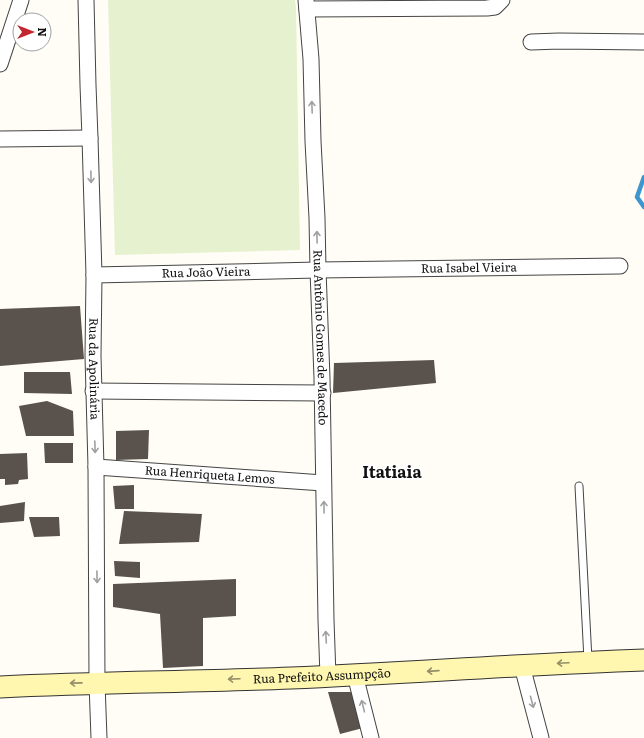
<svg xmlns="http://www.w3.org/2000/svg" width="644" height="738" viewBox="0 0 644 738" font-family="Literata,serif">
  <rect width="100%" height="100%" fill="#fffdf5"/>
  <path fill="#e6f2cf" d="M 108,0 L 295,0 L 296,8 L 300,250 L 115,255 Z"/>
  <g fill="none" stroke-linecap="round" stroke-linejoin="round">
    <path stroke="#3f96cf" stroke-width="4.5" d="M 644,177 L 637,197 L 644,207"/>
  </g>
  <path fill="#5a524d" d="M 80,306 L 84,359 L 0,366 L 0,309 Z
    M 434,360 L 436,383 L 333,393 L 334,363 Z
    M 24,372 L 70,372 L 72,394 L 24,393 Z
    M 47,401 L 73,411 L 74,436 L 26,436 L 19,406 Z
    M 149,430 L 148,459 L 116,460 L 116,431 Z
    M 44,443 L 73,443 L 73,463 L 45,463 Z
    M 27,453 L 28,479 L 19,480 L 18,484 L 5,485 L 5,479 L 0,479 L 0,454 Z
    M 134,485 L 134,509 L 115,509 L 113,486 Z
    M 25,502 L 24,521 L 0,523 L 0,506 Z
    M 124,511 L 202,514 L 199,542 L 119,544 Z
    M 29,517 L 59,517 L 60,536 L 34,537 Z
    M 114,561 L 140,562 L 140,578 L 115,576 Z
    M 236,579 L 236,616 L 203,618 L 203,666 L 163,668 L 160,614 L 113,607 L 113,584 Z
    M 328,692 L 354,692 L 363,728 L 340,734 Z"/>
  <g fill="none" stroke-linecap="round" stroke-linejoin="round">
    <g stroke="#444" stroke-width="9">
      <path id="lane" d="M 579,486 L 588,660"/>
    </g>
    <g stroke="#444" stroke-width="17">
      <g id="street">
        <path id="s1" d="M 86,0 L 88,85 L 90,138 L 94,275 L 93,356 L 96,467 L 97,683 L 99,738"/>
        <path id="s2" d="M 306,0 L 311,59 L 313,141 L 317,218 L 318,270 L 322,378 L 326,620 L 328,676"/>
        <path d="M 307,9 L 487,8 L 495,7 L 502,0"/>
        <path d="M 531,42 L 559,41 L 644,42"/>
        <path d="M 0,64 L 21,0"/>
        <path d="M 0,139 L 90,138"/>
        <path id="s3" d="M 94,275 L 318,270 L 620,266"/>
        <path d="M 93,391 L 323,393"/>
        <path id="s4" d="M 96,467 L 323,483"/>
        <path d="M 522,666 L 541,738"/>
        <path d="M 355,675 L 371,738"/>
      </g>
    </g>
    <g stroke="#333" stroke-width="23">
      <g id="secondary">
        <path id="s5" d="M 0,687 C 97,682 194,682 291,678 C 409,673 526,664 644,660"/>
      </g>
    </g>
    <use href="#lane" stroke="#fff" stroke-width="7"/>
    <use href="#street" stroke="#fff" stroke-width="15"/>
    <use href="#secondary" stroke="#fff6b0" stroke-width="21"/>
  </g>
  <defs><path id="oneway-shaft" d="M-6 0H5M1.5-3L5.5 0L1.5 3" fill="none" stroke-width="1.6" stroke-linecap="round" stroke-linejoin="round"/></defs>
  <g stroke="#a0a0a0">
    <use href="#oneway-shaft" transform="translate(312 107) rotate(-92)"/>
    <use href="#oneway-shaft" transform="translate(91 177) rotate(89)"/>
    <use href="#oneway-shaft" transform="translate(317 237) rotate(-91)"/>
    <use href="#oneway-shaft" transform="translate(95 447) rotate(88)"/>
    <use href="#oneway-shaft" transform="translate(324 507) rotate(-91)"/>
    <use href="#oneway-shaft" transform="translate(97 577) rotate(89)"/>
    <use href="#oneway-shaft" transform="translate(326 637) rotate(-93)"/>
    <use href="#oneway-shaft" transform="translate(532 702) rotate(75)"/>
    <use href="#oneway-shaft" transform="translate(363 706) rotate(-104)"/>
  </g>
  <g stroke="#948f68">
    <use href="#oneway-shaft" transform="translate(563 663) rotate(177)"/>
    <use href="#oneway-shaft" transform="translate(433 671) rotate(176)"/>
    <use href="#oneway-shaft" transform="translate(234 679) rotate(178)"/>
    <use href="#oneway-shaft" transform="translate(76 683) rotate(179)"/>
  </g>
  <g text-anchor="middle" stroke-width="4" stroke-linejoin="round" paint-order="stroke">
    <g font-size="12" fill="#111" stroke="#fff">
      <text dy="4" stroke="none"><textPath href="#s3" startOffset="375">Rua Isabel Vieira</textPath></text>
      <text dy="4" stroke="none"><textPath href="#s3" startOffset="112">Rua João Vieira</textPath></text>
      <text dy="4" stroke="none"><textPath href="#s2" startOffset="338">Rua Antônio Gomes de Macedo</textPath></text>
      <text dy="4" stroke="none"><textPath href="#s1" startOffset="369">Rua da Apolinária</textPath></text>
      <text dy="4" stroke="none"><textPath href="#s4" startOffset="114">Rua Henriqueta Lemos</textPath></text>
      <text dy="4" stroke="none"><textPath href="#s5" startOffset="322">Rua Prefeito Assumpção</textPath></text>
    </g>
    <g font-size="16" font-weight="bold" fill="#111" stroke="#fff">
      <text x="392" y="478">Itatiaia</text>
    </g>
  </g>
  <g transform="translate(32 32) rotate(90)"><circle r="19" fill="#ffffff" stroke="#a0a0a0"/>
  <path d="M0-3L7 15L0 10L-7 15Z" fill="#c4262e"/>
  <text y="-6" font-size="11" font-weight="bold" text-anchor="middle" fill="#111111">N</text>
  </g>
</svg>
